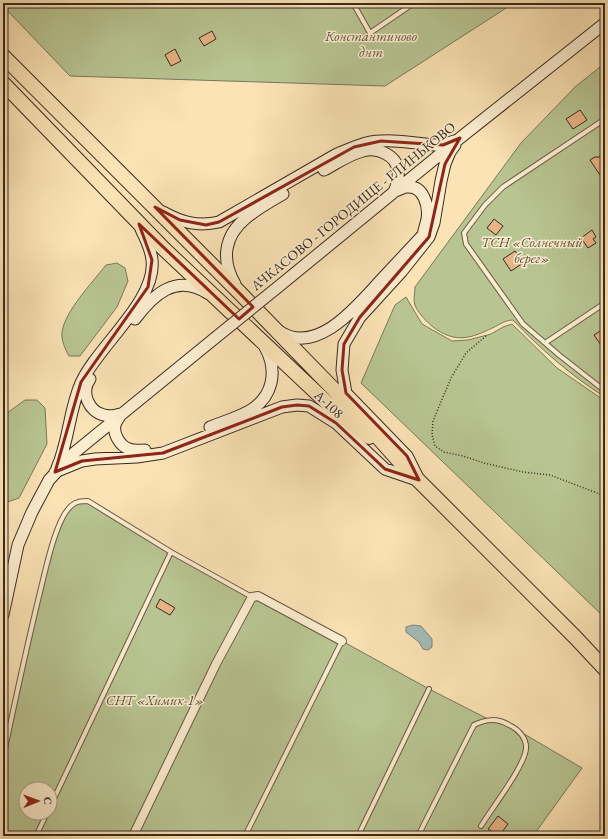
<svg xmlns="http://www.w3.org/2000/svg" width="608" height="839" viewBox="0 0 608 839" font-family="'EB Garamond',serif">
  <rect width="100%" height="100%" fill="#fbe3b5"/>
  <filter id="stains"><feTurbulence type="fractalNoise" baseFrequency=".005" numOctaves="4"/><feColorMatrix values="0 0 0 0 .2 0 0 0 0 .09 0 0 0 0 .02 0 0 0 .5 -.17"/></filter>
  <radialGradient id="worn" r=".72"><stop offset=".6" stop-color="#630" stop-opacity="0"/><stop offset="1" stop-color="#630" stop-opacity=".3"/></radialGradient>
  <path fill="#b8c592" stroke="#78785a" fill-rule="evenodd" d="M 3,3 L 514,3 L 385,86 L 70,76 L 3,6 Z
    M 605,63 L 605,397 C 574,378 538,347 513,320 C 504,320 498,326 490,329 C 468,340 453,342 433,327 C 428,323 417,312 415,305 C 413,300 415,292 415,287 L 521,143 L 575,87 Z
    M 117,263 L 125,268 L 128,281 L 117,307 L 80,356 L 69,356 C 65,349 61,340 62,332 C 65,311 92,283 106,265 Z
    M 406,297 L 422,324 L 452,341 L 468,340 L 491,334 L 503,327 L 512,324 L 557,368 L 605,401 L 605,618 L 361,383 L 395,305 Z
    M 25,400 L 37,400 L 45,408 L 47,444 L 19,498 L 5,503 L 3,501 L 3,432 L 7,413 Z
    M 88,501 L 252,597 L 342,641 L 429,689 L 490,720 L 502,721 L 582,768 L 533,836 L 3,836 L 3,758 L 51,546 L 62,519 L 70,506 ZM 26,789 L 50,789 L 50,813 L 26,813 Z"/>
  <path fill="#a3bcb7" stroke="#79827b" d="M 413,625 L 421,626 L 432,639 L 432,647 L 428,650 L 423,649 L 419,642 L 406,632 L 406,627 Z"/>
  <path fill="#e9b485" stroke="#392a21" d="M 212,31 L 216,39 L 204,46 L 199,38 Z
    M 175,49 L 181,61 L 171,66 L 165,55 Z
    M 580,110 L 587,120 L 573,129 L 566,119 Z
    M 605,153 L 605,171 L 600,175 L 590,160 L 595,157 L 599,157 Z
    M 494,219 L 503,226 L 496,235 L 487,228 Z
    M 592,230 L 596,237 L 593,239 L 596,243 L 588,248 L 581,238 Z
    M 515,251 L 523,263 L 511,271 L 503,259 Z
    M 605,328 L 605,351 L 594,335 Z
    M 160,599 L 175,608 L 170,615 L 156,607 Z
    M 498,816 L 508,824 L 499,836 L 488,829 Z"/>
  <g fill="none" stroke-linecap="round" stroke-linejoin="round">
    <g stroke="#6a5846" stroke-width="6">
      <path id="lane" d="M 353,3 L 370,33 L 414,3
        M 605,119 L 503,187 L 485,205 L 464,233 L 466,244 L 523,324 L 559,355 L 605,391
        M 545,343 L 605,303
        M 3,758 C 15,701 27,645 41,588 C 46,568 56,519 71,506 C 76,501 82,501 88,501 L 171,552 L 252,597
        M 50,807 L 171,552
        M 36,836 L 47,813
        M 245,836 L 342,641
        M 358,836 L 429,689
        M 418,836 L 474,725 C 485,719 498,718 509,725 C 518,729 527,738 526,749 C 524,767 492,808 481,826"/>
    </g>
    <g stroke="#6a5846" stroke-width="10">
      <path id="street" d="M 133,836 L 216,664 L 252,597 L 258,596 L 342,641"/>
    </g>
    <g stroke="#392a21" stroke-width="13">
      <path id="secondary" d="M 324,170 C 336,164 349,154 363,151 C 377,147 397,155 398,171 C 399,179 397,185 394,192
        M 163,212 C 181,222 197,227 219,222 L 337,154 C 347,150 356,146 366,143 C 388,138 413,143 435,145 L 443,145 L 454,141
        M 235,284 C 221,260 224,236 246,218 C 258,208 271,201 283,194
        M 278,287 L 460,138 L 605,23
        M 135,319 C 153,295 176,273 207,293
        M 279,331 C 317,357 358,305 381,280 C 395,265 409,250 423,235 C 424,230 426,224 427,219 C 429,207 424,185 407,187 C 404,187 401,189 398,190
        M 90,379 C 80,392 89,412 104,415 C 110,417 115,415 121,414
        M 120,416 C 118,419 116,422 115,425 C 113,434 120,446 129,449 C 134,451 140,450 145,450
        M 210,427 C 235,417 264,412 271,383 C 274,370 271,358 265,347
        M 57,468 C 69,441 69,410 81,383 C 97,347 157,300 152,260 C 151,249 146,239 141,229
        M 55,472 L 82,461 L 95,459 L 137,457 L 163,453 L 282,407 L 297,405 L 309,406 L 336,423 L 385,469 L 417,480
        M 417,476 L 407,456 L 346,393 L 342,370 L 344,344 L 360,317 L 402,271 L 429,237 L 434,223 L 441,181 L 445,164 L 450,152 L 455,145
        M 3,615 L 18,545 L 32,512 L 49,480 L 74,453 L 215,338"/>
    </g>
    <g stroke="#392a21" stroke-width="16">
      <path id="highway" d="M 3,56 L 239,292 L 348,404 L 400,462 L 575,637 L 605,669
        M 3,83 L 164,249 L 339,414 L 369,437"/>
    </g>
    <path stroke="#392a21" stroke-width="1.5" stroke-dasharray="1 2" stroke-linecap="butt" d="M 486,336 L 466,353 L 451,378 L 433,421 L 432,435 L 435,446 L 444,452 L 463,456 L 484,463 L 523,472 L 550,475 L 605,496"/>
    <use href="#lane" stroke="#fcedcf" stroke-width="4"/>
    <use href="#street" stroke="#fcedcf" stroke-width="8"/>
    <use href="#secondary" stroke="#fcedcf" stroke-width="11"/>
    <use href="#highway" stroke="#fbe3b5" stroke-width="14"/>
    <g stroke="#392a21" stroke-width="13" stroke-linecap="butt">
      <path id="secondary-bridge" d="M 215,338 L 278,287"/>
    </g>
    <use href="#secondary-bridge" stroke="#fcedcf" stroke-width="11"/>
  </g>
  <path fill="none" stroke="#8f2418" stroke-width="3" stroke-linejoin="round" d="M 460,138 L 445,164 L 429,237 L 360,317 L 344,344 L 342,370 L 346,393 L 407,456 L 419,480 L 385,469 L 336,423 L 309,406 L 297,405 L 282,407 L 163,453 L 82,461 L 55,472 L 81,382 L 148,287 L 152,260 L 139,224 L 239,319 L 253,307 L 155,207 L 180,220 L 206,225 L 219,222 L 354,147 L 381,141 L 443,145 Z"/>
  <g text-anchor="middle" stroke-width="3" stroke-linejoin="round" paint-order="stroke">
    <g font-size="14" font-style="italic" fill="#59513d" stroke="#fcedcf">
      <text x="371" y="41">Константиново<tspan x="371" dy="16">днт</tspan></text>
      <text x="532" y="247">ТСН «Солнечный<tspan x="532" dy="16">берег»</tspan></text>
      <text x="155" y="705">СНТ «Химик-1»</text>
    </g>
    <g font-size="14" fill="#392a21" stroke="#fcedcf">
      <text transform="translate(353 206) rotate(-39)" y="5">АЧКАСОВО - ГОРОДИЩЕ - ГЛИНЬКОВО</text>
      <text transform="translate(329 404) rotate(43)" y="5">А-108</text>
    </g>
  </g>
  <rect width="608" height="839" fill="none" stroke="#fbe3b5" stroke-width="16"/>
  <rect x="4" y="4" width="600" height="831" fill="none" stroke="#392a21" stroke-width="2"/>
  <rect x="8" y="8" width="592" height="823" fill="none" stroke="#392a21"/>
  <g transform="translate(38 801) rotate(89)"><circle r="19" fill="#fcedcf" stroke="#ae9f89"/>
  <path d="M0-3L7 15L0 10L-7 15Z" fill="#8f2418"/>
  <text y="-6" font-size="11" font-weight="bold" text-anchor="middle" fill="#392a21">С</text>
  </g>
  <rect width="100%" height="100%" filter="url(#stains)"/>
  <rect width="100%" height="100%" fill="url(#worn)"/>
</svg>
